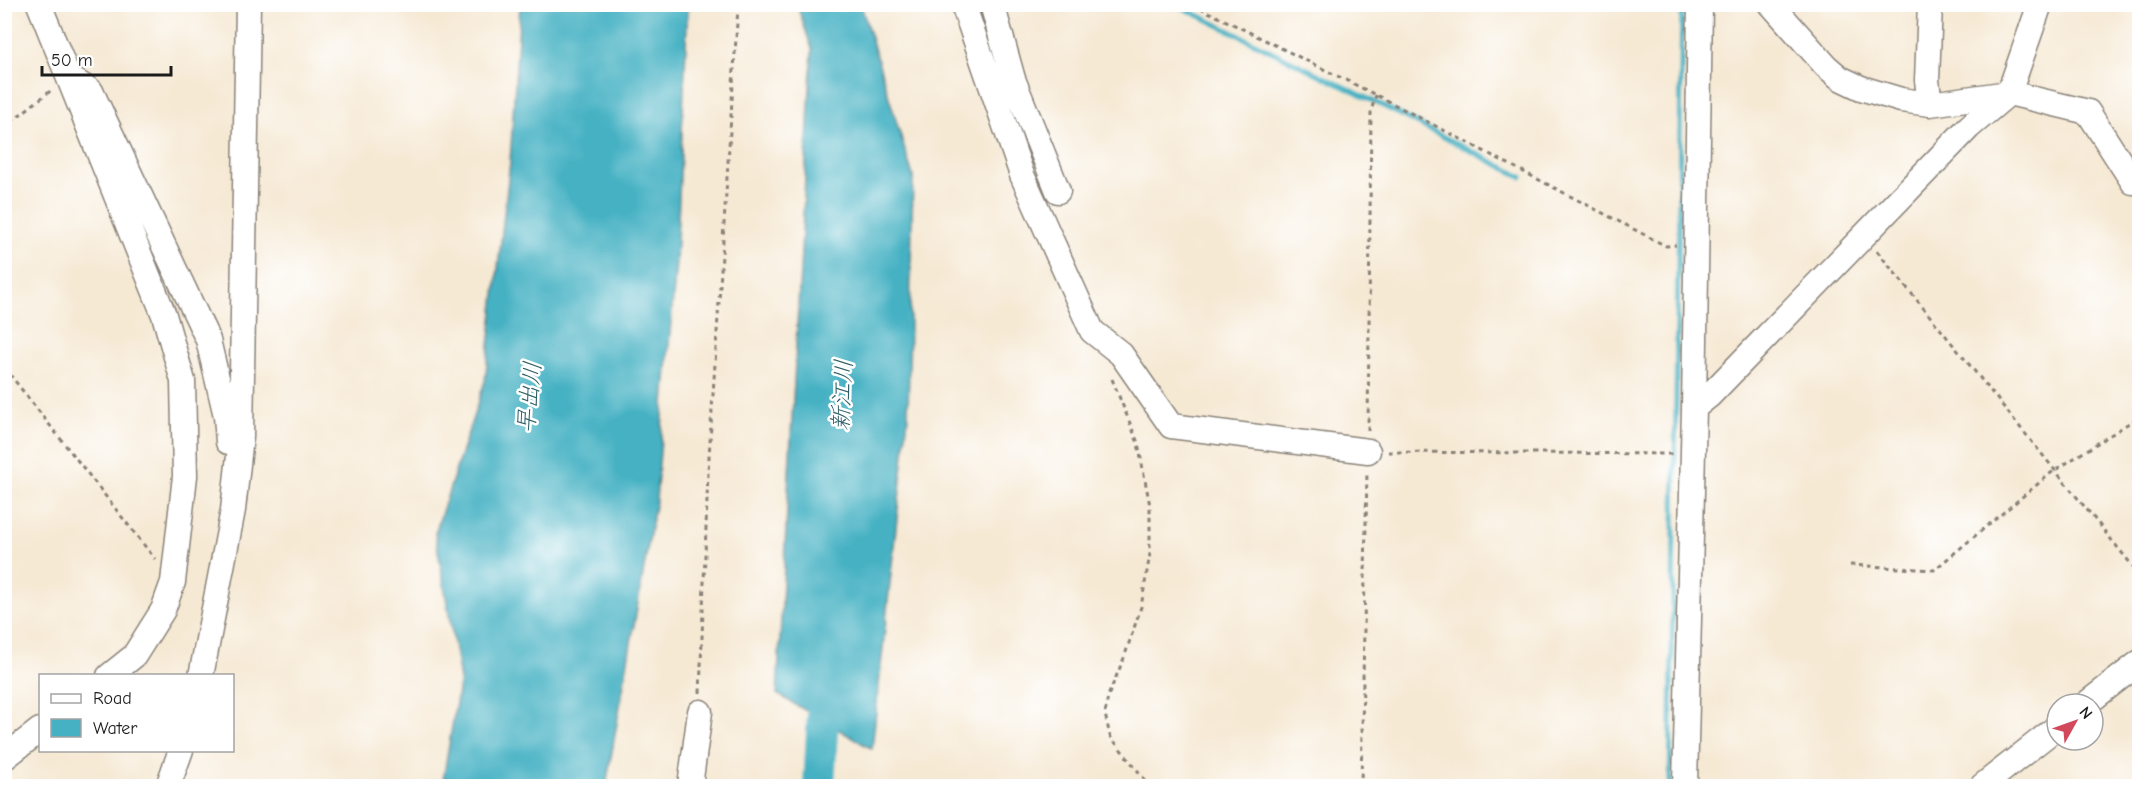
<svg xmlns="http://www.w3.org/2000/svg" width="2144" height="791" viewBox="0 0 2144 791" font-family="'Comic Neue','Klee One',sans-serif">
  <rect width="100%" height="100%" fill="#fff"/>
  <filter id="ink" filterUnits="userSpaceOnUse"><feTurbulence type="fractalNoise" baseFrequency=".0167" numOctaves="2"/><feDisplacementMap in="SourceGraphic" scale="12" xChannelSelector="R" yChannelSelector="G"/><feConvolveMatrix kernelMatrix="1 2 1 2 8 2 1 2 1" color-interpolation-filters="sRGB"/></filter>
  <filter id="wash" filterUnits="userSpaceOnUse"><feTurbulence type="fractalNoise" baseFrequency=".008" numOctaves="4" result="noise"/><feDisplacementMap in="SourceGraphic" scale="24" xChannelSelector="R" yChannelSelector="G"/><feGaussianBlur stdDeviation="1.35" result="paint"/><feColorMatrix in="noise" values="0 0 0 0 0 0 0 0 0 0 0 0 0 0 0 0 0 1.4 0 .05"/><feComposite in="paint" operator="in"/></filter>
  <g filter="url(#wash)">
    <rect width="100%" height="100%" fill="#f6e9d4"/>
    <path fill="#45b1c3" stroke="#306670" stroke-width="1.5" d="M 520,5 L 688,5 L 676,262 L 656,500 L 606,786 L 442,786 L 460,679 L 435,533 L 485,381 L 510,162 Z
      M 797,5 L 861,5 L 913,176 L 908,417 L 872,749 L 777,694 L 812,49 Z"/>
    <g fill="none" stroke-linecap="round" stroke-linejoin="round">
      <path stroke="#45b1c3" stroke-width="5" d="M 1175,4 L 1389,109 L 1522,177
        M 1670,786 L 1682,4"/>
      <path stroke="#45b1c3" stroke-width="32" d="M 819,786 L 825,677"/>
    </g>
  </g>
  <g filter="url(#ink)">
    <g fill="none" stroke-linecap="round" stroke-linejoin="round">
      <g stroke="#898278" stroke-width="27">
        <path id="minor" d="M 39,4 L 164,315 L 183,381 L 185,476 L 173,582 L 163,610 L 134,656 L 109,676
          M 963,4 L 1022,175 L 1092,331 L 1121,354 L 1171,426 L 1368,451
          M 992,4 L 1013,79 L 1058,191
          M 1771,4 L 1826,66 L 1840,78 L 1861,88 L 1901,100 L 1930,104 L 2009,93 L 2088,112 L 2133,182 L 2140,182
          M 73,80 L 91,91 L 208,340 L 226,416 L 228,442
          M 1930,104 L 1927,80 L 1930,4
          M 1694,408 L 1709,396 L 1969,127 L 2009,93 L 2040,4
          M 201,676 L 233,510 L 241,437 L 248,4
          M 2086,704 L 2140,662
          M 4,758 L 40,730
          M 168,786 L 181,750
          M 690,786 L 700,712
          M 1685,786 L 1694,408 L 1700,4
          M 1982,786 L 2057,727"/>
      </g>
      <path stroke="#898278" stroke-width="3" stroke-dasharray="4.5 4.5" stroke-linecap="butt" d="M 1192,4 L 1376,95 L 1666,246 L 1676,245
        M 4,127 L 53,89
        M 1877,251 L 2140,575
        M 4,367 L 155,559
        M 1112,379 L 1138,443 L 1150,506 L 1150,554 L 1141,607 L 1124,658 L 1108,696 L 1105,714 L 1110,736 L 1150,786
        M 1368,431 L 1371,111 L 1376,95
        M 1388,452 L 1672,454
        M 1850,565 L 1934,570 L 2051,473 L 2140,416
        M 700,693 L 708,472 L 738,7
        M 1361,786 L 1367,471"/>
      <use href="#minor" stroke="#fff" stroke-width="24"/>
    </g>
  </g>
  <g text-anchor="middle" stroke-width="5" stroke-linejoin="round" paint-order="stroke">
    <g font-size="24" font-style="italic" fill="#2e5f67" stroke="#fff">
      <text transform="translate(842 395) rotate(-87)" y="8">新江川</text>
      <text transform="translate(529 397) rotate(-84)" y="8">早出川</text>
    </g>
  </g>
  <rect width="2144" height="791" fill="none" stroke="#fff" stroke-width="24"/>
  <rect x="39" y="674" width="195" height="78" fill="#ffffff" stroke="#a4a4a4" stroke-width="1.5"/>
  <rect x="51" y="694" width="30" height="9" fill="#ffffff" stroke="#a4a4a4" stroke-width="1.5"/>
  <text x="93" y="704" font-size="18" fill="#1c1c1c">Road</text>
  <rect x="51" y="719" width="30" height="18" fill="#45b1c3" stroke="#a4a4a4" stroke-width="1.5"/>
  <text x="93" y="734" font-size="18" fill="#1c1c1c">Water</text>
  <g transform="translate(2075 722) rotate(50)"><circle r="28" fill="#ffffff" stroke="#a4a4a4" stroke-width="1.5"/>
  <path d="M0-4.5L10 22L0 15L-10 22Z" fill="#d1495b"/>
  <text y="-9" font-size="16" font-weight="bold" text-anchor="middle" fill="#1c1c1c">N</text>
  </g>
  <path d="M42 66v9h129v-9" fill="none" stroke="#1c1c1c" stroke-width="3"/>
  <text x="51" y="66" font-size="18" fill="#1c1c1c" stroke="#ffffff" stroke-width="4.5" paint-order="stroke">50 m</text>
</svg>
